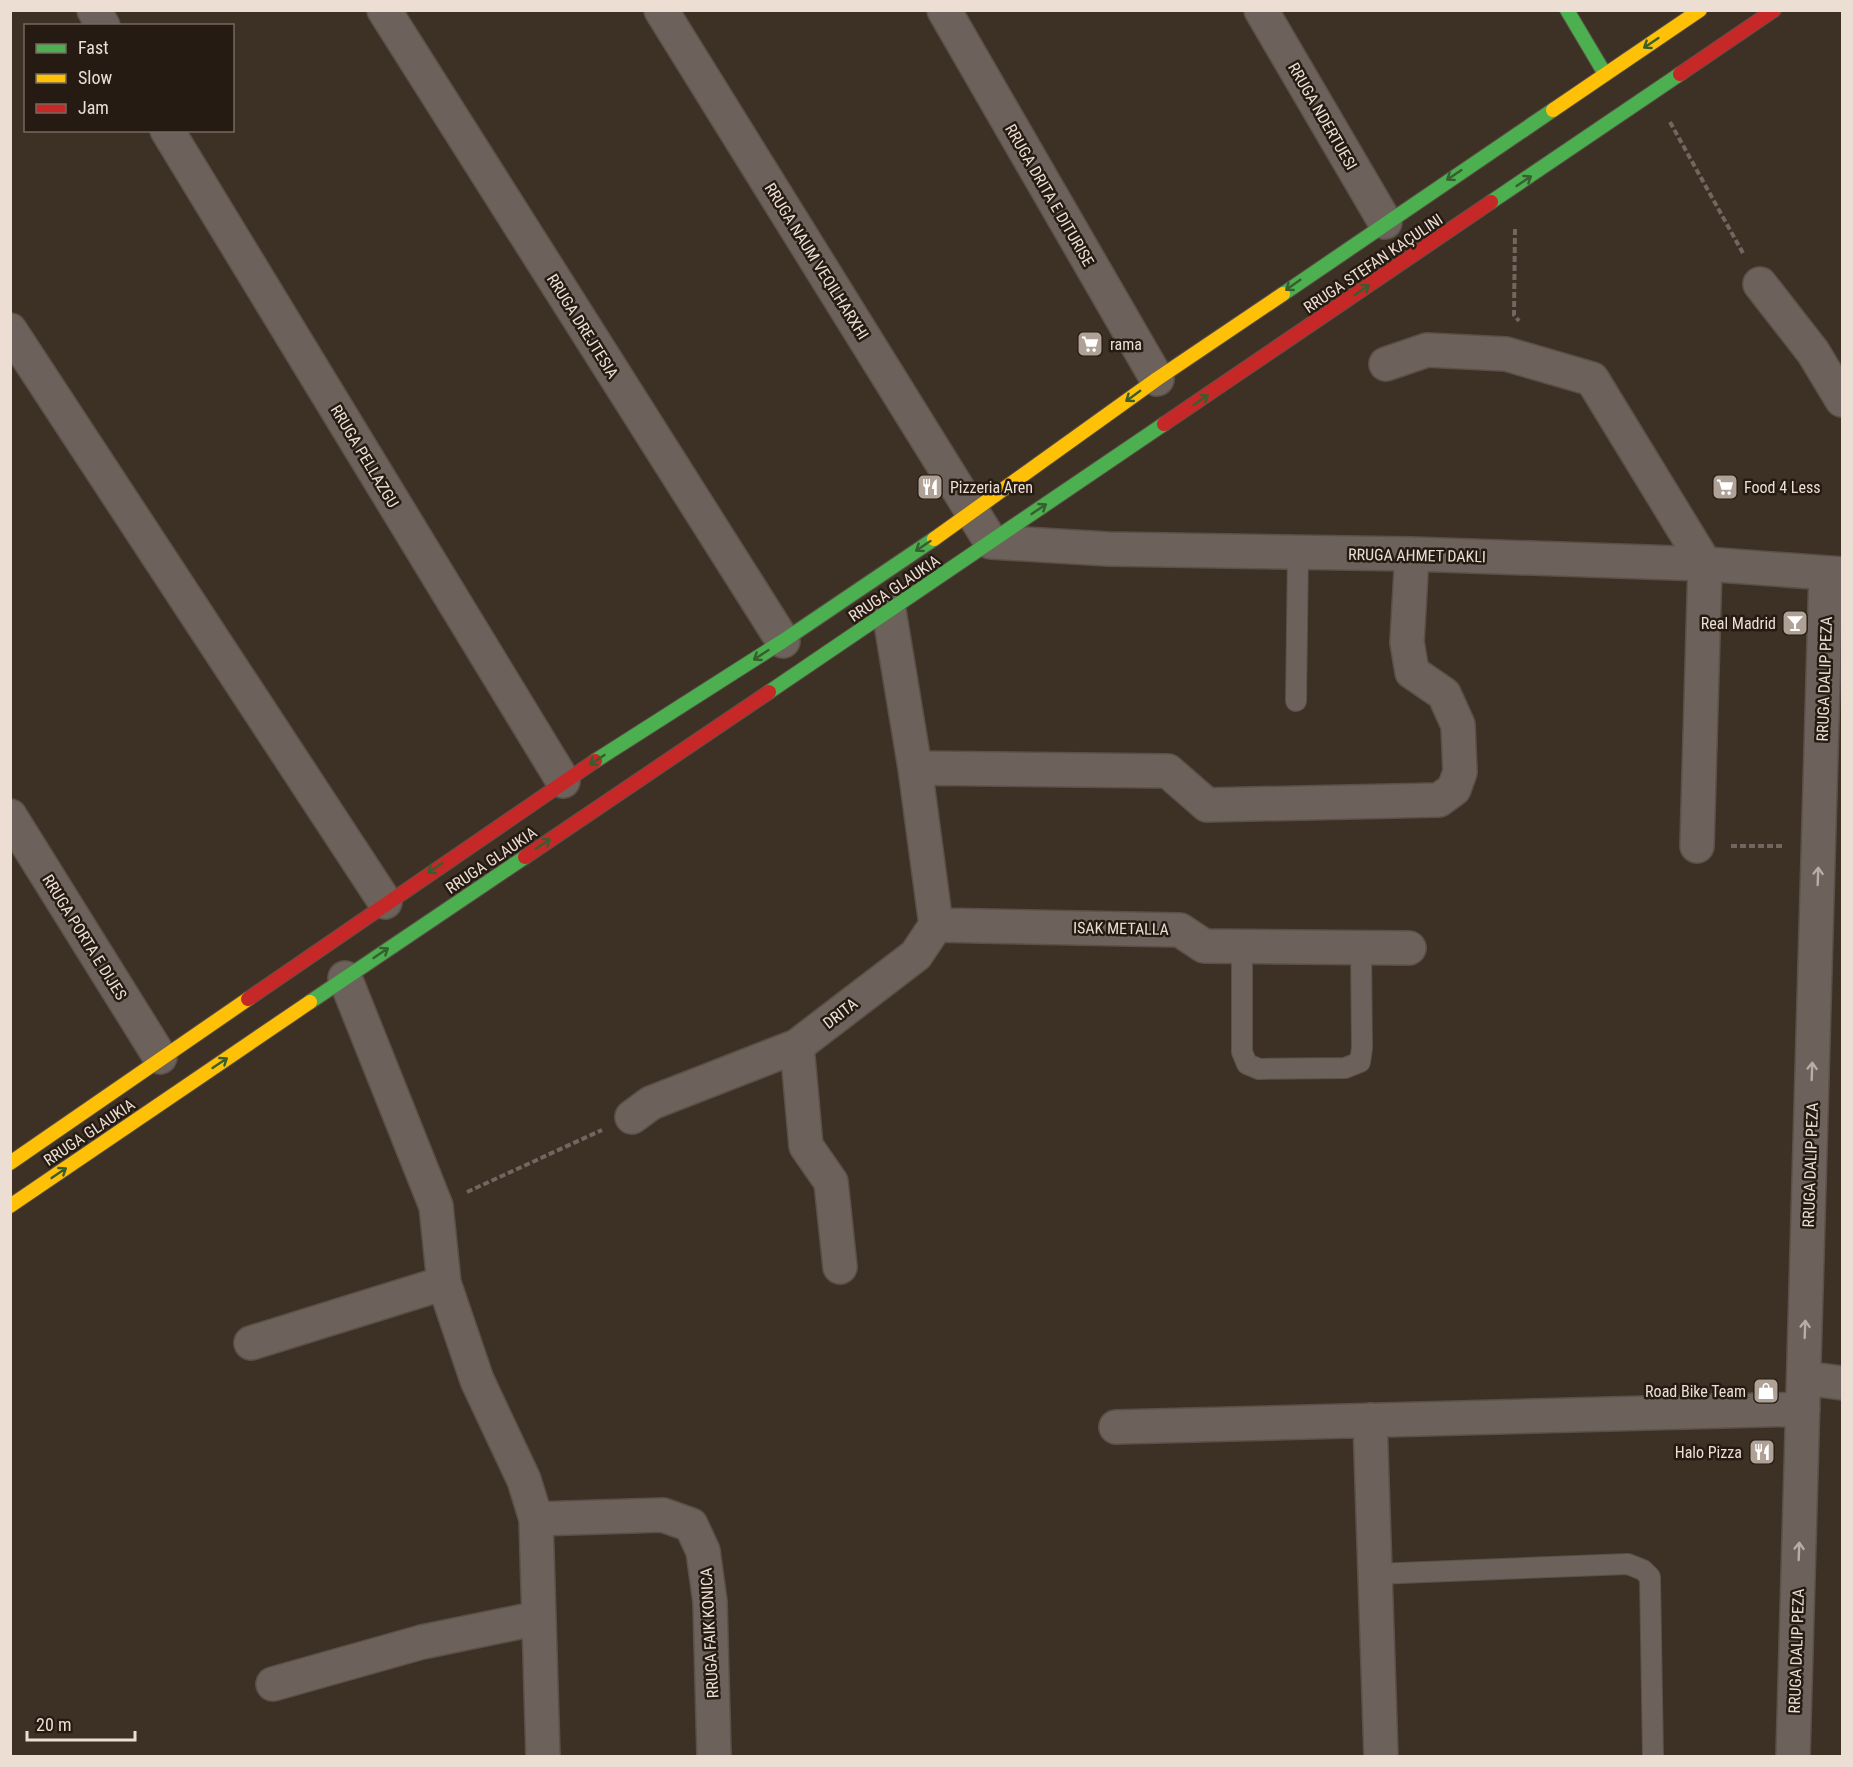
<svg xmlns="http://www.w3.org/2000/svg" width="1853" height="1767" viewBox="0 0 1853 1767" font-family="'Roboto Condensed',sans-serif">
  <rect width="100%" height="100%" fill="#3d3126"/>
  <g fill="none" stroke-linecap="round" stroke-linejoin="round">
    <g stroke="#5a5047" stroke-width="22">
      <path id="lane" d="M 1296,701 L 1298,552
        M 1242,946 L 1242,1052 L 1247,1064 L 1259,1069 L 1345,1068 L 1360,1062 L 1362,1048 L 1361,948
        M 1375,1574 L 1628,1564 L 1643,1570 L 1650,1577 L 1653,1756"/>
    </g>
    <g stroke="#5a5047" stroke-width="36">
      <path id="street" d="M 94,10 L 103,26
        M 384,10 L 783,641
        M 661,10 L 991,542 L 1108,549 L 1412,554 L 1705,564 L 1842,574
        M 944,10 L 1157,379
        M 1261,10 L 1385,222
        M 167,130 L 563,781
        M 1760,284 L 1813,352 L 1842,400
        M 10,330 L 385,902
        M 1386,364 L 1427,350 L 1506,354 L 1592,379 L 1705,564 L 1697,846
        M 915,768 L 1168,771 L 1207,805 L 1439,800 L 1454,789 L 1460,772 L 1458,725 L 1444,694 L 1412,672 L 1407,642 L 1412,554
        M 10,816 L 160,1057
        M 936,925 L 1180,930 L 1204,946 L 1409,948
        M 345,978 L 436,1206 L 444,1283 L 477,1380 L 524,1480 L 536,1519 L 543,1756
        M 797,1046 L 806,1146 L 831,1182 L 840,1267
        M 632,1117 L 651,1103 L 797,1046 L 916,955 L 936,925 L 915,768 L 889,611
        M 251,1343 L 444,1283
        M 1804,1378 L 1842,1383
        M 1370,1420 L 1381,1756
        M 1116,1427 L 1803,1409
        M 536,1519 L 663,1515 L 691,1525 L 703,1551 L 710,1602 L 714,1756
        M 273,1684 L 422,1642 L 539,1618
        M 1793,1756 L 1826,573"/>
    </g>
    <g stroke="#5a5047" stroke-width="16">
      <path id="fast" d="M 1567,10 L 1605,74
        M 1491,202 L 1680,74
        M 1283,294 L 1553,110
        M 769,692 L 1164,424
        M 595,761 L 783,641 L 934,539
        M 310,1002 L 525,857"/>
    </g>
    <g stroke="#5a5047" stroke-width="16">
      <path id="slow" d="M 1553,110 L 1700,10
        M 934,539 L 1157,379 L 1283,294
        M 10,1163 L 248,999
        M 10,1206 L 310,1002"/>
    </g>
    <g stroke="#5a5047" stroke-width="16">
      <path id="jam" d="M 1680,74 L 1774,10
        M 1164,424 L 1491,202
        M 525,857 L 769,692
        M 248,999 L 595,761"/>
    </g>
    <path stroke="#6f6760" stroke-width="4" stroke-dasharray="6 3" stroke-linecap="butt" d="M 1670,122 L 1744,255
      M 1515,229 L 1514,315 L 1519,321
      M 1731,846 L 1783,846
      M 467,1192 L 602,1130"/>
    <use href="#lane" stroke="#6c625b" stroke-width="20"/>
    <use href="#street" stroke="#6c625b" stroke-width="33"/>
    <use href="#fast" stroke="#4caf50" stroke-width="14"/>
    <use href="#slow" stroke="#ffc107" stroke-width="14"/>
    <use href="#jam" stroke="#c62828" stroke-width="14"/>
  </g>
  <defs><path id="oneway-shaft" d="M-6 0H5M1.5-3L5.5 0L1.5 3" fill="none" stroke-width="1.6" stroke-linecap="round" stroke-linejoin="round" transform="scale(1.5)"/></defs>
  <g stroke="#375e2e">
    <use href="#oneway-shaft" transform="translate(1651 43) rotate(146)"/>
    <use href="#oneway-shaft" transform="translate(1454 175) rotate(146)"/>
    <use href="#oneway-shaft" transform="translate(1524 181) rotate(-34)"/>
    <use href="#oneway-shaft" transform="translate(1293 285) rotate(145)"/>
    <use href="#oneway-shaft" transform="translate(1362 290) rotate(-34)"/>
    <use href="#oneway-shaft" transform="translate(1133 396) rotate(144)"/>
    <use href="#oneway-shaft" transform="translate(1201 400) rotate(-34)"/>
    <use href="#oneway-shaft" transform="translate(1039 509) rotate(-34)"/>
    <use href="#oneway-shaft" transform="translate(923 546) rotate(146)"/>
    <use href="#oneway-shaft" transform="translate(761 655) rotate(147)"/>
    <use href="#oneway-shaft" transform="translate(597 760) rotate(147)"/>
    <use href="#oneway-shaft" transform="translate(543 844) rotate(-34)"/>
    <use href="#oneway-shaft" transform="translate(435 868) rotate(146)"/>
    <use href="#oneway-shaft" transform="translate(381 953) rotate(-34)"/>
    <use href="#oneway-shaft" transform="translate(220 1063) rotate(-34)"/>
    <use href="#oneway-shaft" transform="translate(59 1173) rotate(-34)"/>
  </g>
  <g stroke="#b9aca3">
    <use href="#oneway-shaft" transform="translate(1818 876) rotate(-88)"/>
    <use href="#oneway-shaft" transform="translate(1812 1071) rotate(-88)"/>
    <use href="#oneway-shaft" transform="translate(1805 1329) rotate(-88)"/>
    <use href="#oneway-shaft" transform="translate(1799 1551) rotate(-88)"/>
  </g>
  <defs>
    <g id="supermarket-square" transform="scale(1.35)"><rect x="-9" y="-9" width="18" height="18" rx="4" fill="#afa196" stroke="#251b12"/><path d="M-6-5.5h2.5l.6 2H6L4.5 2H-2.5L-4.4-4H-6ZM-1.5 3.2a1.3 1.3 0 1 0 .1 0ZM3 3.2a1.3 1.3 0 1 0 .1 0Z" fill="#fff"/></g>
    <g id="restaurant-square" transform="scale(1.35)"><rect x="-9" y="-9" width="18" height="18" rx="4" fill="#afa196" stroke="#251b12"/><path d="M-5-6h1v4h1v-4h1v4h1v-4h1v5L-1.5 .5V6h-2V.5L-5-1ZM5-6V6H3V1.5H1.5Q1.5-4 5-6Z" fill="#fff"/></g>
    <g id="bar-square" transform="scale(1.35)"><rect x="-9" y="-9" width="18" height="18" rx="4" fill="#afa196" stroke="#251b12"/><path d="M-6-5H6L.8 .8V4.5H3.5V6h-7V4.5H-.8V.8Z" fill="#fff"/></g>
    <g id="shop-square" transform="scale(1.35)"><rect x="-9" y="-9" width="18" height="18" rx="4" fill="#afa196" stroke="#251b12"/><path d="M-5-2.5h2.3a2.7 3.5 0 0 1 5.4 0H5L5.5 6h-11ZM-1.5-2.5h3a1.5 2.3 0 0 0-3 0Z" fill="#fff"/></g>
  </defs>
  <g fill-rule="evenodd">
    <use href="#supermarket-square" x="1090" y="344"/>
    <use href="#restaurant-square" x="930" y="487"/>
    <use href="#supermarket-square" x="1725" y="487"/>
    <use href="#bar-square" x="1795" y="623"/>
    <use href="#shop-square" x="1766" y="1391"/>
    <use href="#restaurant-square" x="1762" y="1452"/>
  </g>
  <g text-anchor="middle" stroke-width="5" stroke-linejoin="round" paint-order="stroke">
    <g font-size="16" fill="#ecded3" stroke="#251b12">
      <text transform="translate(1323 116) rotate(60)" y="6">RRUGA NDERTUESI</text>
      <text transform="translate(1050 195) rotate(60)" y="6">RRUGA DRITA E DITURISE</text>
      <text transform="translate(817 261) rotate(58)" y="6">RRUGA NAUM VEQILHARXHI</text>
      <text transform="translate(1373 263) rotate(-34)" y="6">RRUGA STEFAN KAÇULINI</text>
      <text transform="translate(583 326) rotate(58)" y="6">RRUGA DREJTESIA</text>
      <text transform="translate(365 456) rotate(59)" y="6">RRUGA PELLAZGU</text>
      <text transform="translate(1417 555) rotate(1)" y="6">RRUGA AHMET DAKLI</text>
      <text transform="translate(894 588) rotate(-34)" y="6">RRUGA GLAUKIA</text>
      <text transform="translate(1824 679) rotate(-88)" y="6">RRUGA DALIP PEZA</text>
      <text transform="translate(491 860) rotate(-34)" y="6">RRUGA GLAUKIA</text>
      <text transform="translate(1121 928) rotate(1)" y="6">ISAK METALLA</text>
      <text transform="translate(85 937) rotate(58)" y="6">RRUGA PORTA E DIJES</text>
      <text transform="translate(840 1013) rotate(-38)" y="6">DRITA</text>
      <text transform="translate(89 1132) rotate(-34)" y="6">RRUGA GLAUKIA</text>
      <text transform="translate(1810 1165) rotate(-88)" y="6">RRUGA DALIP PEZA</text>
      <text transform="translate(709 1633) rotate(-93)" y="6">RRUGA FAIK KONICA</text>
      <text transform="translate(1796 1651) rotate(-88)" y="6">RRUGA DALIP PEZA</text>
    </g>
    <g font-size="16" fill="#ecded3" stroke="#251b12" text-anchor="start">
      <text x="1110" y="350">rama</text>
      <text x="950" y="493">Pizzeria Aren</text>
      <text x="1744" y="493">Food 4 Less</text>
      <text x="1776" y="629" text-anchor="end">Real Madrid</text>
      <text x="1746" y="1397" text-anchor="end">Road Bike Team</text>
      <text x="1742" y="1458" text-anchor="end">Halo Pizza</text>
    </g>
  </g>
  <rect width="1853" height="1767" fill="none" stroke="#ecded3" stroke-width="24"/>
  <rect x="24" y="24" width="210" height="108" fill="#251b12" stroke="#75695f" stroke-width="1.5"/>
  <rect x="36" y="44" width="30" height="9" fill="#4caf50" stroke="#75695f" stroke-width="1.5"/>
  <text x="78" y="54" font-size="18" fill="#ecded3">Fast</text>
  <rect x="36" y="74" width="30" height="9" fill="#ffc107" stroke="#75695f" stroke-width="1.5"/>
  <text x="78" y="84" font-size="18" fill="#ecded3">Slow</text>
  <rect x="36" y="104" width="30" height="9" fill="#c62828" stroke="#75695f" stroke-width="1.5"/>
  <text x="78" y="114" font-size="18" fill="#ecded3">Jam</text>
  <path d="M27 1731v9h108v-9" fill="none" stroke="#ecded3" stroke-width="3"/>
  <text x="36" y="1731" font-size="18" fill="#ecded3" stroke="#251b12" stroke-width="4.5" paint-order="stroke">20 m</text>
</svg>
